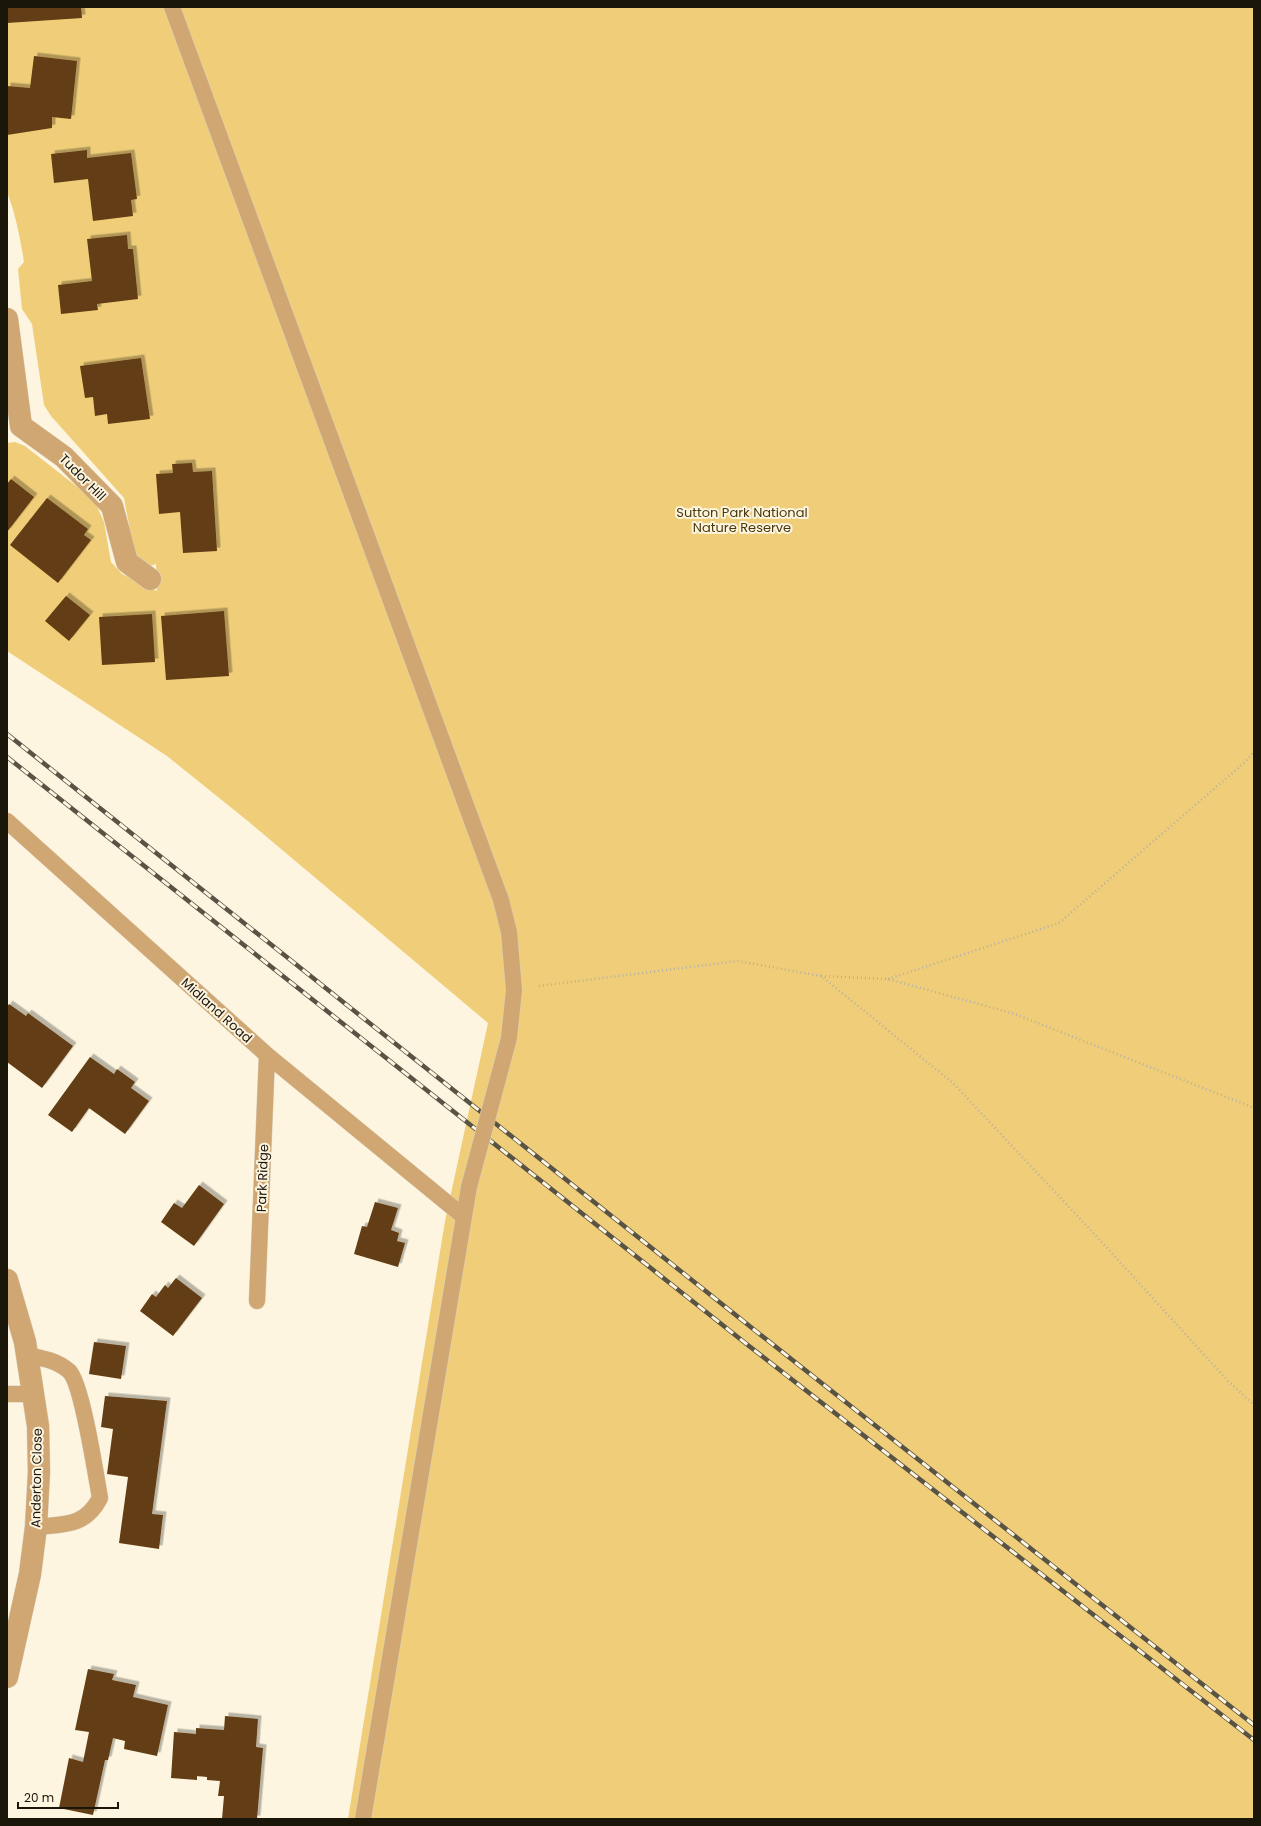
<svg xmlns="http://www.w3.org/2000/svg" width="1261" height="1826" viewBox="0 0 1261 1826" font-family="Poppins,sans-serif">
  <defs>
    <filter id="shadow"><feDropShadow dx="3.5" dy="-3.5" stdDeviation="0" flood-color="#0004"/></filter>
  </defs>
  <rect width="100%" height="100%" fill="#fdf5e0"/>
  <path fill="#f0ce79" d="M 7,7 L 1254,7 L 1254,1819 L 348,1819 L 445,1221 L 488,1023 L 249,822 L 167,756 L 7,651 L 7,443 L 15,442 L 25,446 L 94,500 L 104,522 L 111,562 L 122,574 L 157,591 L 156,564 L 150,566 L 140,562 L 134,552 L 124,498 L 51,416 L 44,405 L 32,324 L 22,309 L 18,269 L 24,262 C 20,238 16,215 7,192 Z"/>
  <path fill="#633d12" filter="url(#shadow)" d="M 7,7 L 81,7 L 82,18 L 7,23 Z
    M 34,56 L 77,61 L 71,119 L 52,117 L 52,128 L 7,135 L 7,86 L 30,88 Z
    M 87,150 L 87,158 L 131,153 L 137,199 L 131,200 L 133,216 L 93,221 L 88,179 L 54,183 L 51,154 Z
    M 127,235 L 128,249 L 133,249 L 138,299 L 97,304 L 98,310 L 61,314 L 58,285 L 92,281 L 87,239 Z
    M 141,358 L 150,419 L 108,424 L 107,414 L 95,416 L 93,397 L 85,398 L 80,366 Z
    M 192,463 L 193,472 L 212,471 L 217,551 L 183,553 L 180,512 L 159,514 L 156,474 L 173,473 L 172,464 Z
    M 11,479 L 34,497 L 7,532 L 7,484 Z
    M 47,498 L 88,529 L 84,535 L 91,540 L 58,583 L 10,545 Z
    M 66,596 L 90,615 L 69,641 L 45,621 Z
    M 224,611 L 229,676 L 166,680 L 161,616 Z
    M 152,614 L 155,662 L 102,665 L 99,617 Z
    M 9,1004 L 26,1016 L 28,1013 L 73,1046 L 42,1088 L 7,1062 L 7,1007 Z
    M 90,1057 L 114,1074 L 117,1069 L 135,1082 L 131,1088 L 149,1101 L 125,1134 L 89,1108 L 72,1132 L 48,1115 Z
    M 199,1185 L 224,1204 L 194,1246 L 161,1222 L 174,1203 L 182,1208 Z
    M 375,1202 L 398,1208 L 391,1230 L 399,1233 L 397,1241 L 405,1243 L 398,1267 L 354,1254 L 362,1226 L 367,1227 Z
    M 176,1278 L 202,1298 L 173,1336 L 140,1311 L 152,1294 L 156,1297 L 165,1285 L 168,1288 Z
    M 94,1342 L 126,1346 L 121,1379 L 89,1374 Z
    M 105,1396 L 167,1401 L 152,1514 L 163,1515 L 159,1549 L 119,1543 L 128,1477 L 107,1474 L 113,1429 L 101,1427 Z
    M 88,1669 L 114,1674 L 112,1680 L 136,1685 L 133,1697 L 168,1705 L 157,1756 L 124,1749 L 125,1741 L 113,1738 L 108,1760 L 105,1760 L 93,1815 L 59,1808 L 69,1758 L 83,1762 L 89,1732 L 75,1730 Z
    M 225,1716 L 258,1719 L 256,1747 L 263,1748 L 257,1819 L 222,1819 L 224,1796 L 218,1796 L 220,1781 L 207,1780 L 207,1777 L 197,1776 L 197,1780 L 171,1778 L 174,1732 L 196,1734 L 196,1728 L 224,1730 Z"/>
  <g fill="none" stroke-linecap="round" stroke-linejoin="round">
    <g stroke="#d9d1be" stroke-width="17">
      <path id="service" d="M 172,7 L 501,900 L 509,932 L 514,990 L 509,1038
        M 7,821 L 267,1055 L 463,1216
        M 257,1301 L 267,1055
        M 26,1355 C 42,1358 56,1360 69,1371 C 82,1383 96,1476 100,1498 C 85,1527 64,1524 36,1527
        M 7,1394 L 33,1394
        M 363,1819 L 469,1187"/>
    </g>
    <g stroke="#d9d1be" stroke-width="23">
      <path id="minor" d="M 7,319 L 21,426 L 64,457 L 112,506 L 127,562 L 150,579
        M 7,1280 L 25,1342 L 38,1426 L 39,1472 L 36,1527 L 30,1574 L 7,1677"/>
    </g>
    <path stroke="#b7b09e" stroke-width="2.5" stroke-dasharray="1 3" stroke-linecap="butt" d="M 821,976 L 888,979 L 1015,1014 L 1254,1108
      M 888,979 L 1059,923 L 1245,762 L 1254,752
      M 539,986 L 738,961 L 821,976 L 953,1083 L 1099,1239 L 1228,1381 L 1254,1405"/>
    <use href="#service" stroke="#d0a772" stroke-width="16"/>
    <use href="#minor" stroke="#d0a772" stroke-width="22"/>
    <g stroke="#585344" stroke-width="4.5">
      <path id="rail" d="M 7,734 L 757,1332 L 1254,1725
        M 7,757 L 749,1346 L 1254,1740"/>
    </g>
    <use href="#rail" stroke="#fdf5e0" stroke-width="3" stroke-dasharray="9" stroke-linecap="butt"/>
    <g stroke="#d9d1be" stroke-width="17" stroke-linecap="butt">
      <path id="service-bridge" d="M 469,1187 L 509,1038"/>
    </g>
    <use href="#service-bridge" stroke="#d0a772" stroke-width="16"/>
  </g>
  <g text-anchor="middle" stroke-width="4" stroke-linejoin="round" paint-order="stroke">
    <g font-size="13" fill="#1b160a" stroke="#fdf5e0">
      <text transform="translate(83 477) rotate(45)" y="5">Tudor Hill</text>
      <text transform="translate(217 1010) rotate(42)" y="5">Midland Road</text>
      <text transform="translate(262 1178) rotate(-88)" y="5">Park Ridge</text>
      <text transform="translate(36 1478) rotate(-89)" y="5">Anderton Close</text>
    </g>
    <g font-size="13" fill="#48380b" stroke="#fdf5e0">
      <text x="742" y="517">Sutton Park National<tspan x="742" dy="15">Nature Reserve</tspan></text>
    </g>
  </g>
  <rect width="1261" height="1826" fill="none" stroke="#1b160a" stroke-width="16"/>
  <path d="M18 1802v6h100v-6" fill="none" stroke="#1b160a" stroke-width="2"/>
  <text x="24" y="1802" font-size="12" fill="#1b160a" stroke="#fdf5e0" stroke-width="3" paint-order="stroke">20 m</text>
</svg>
